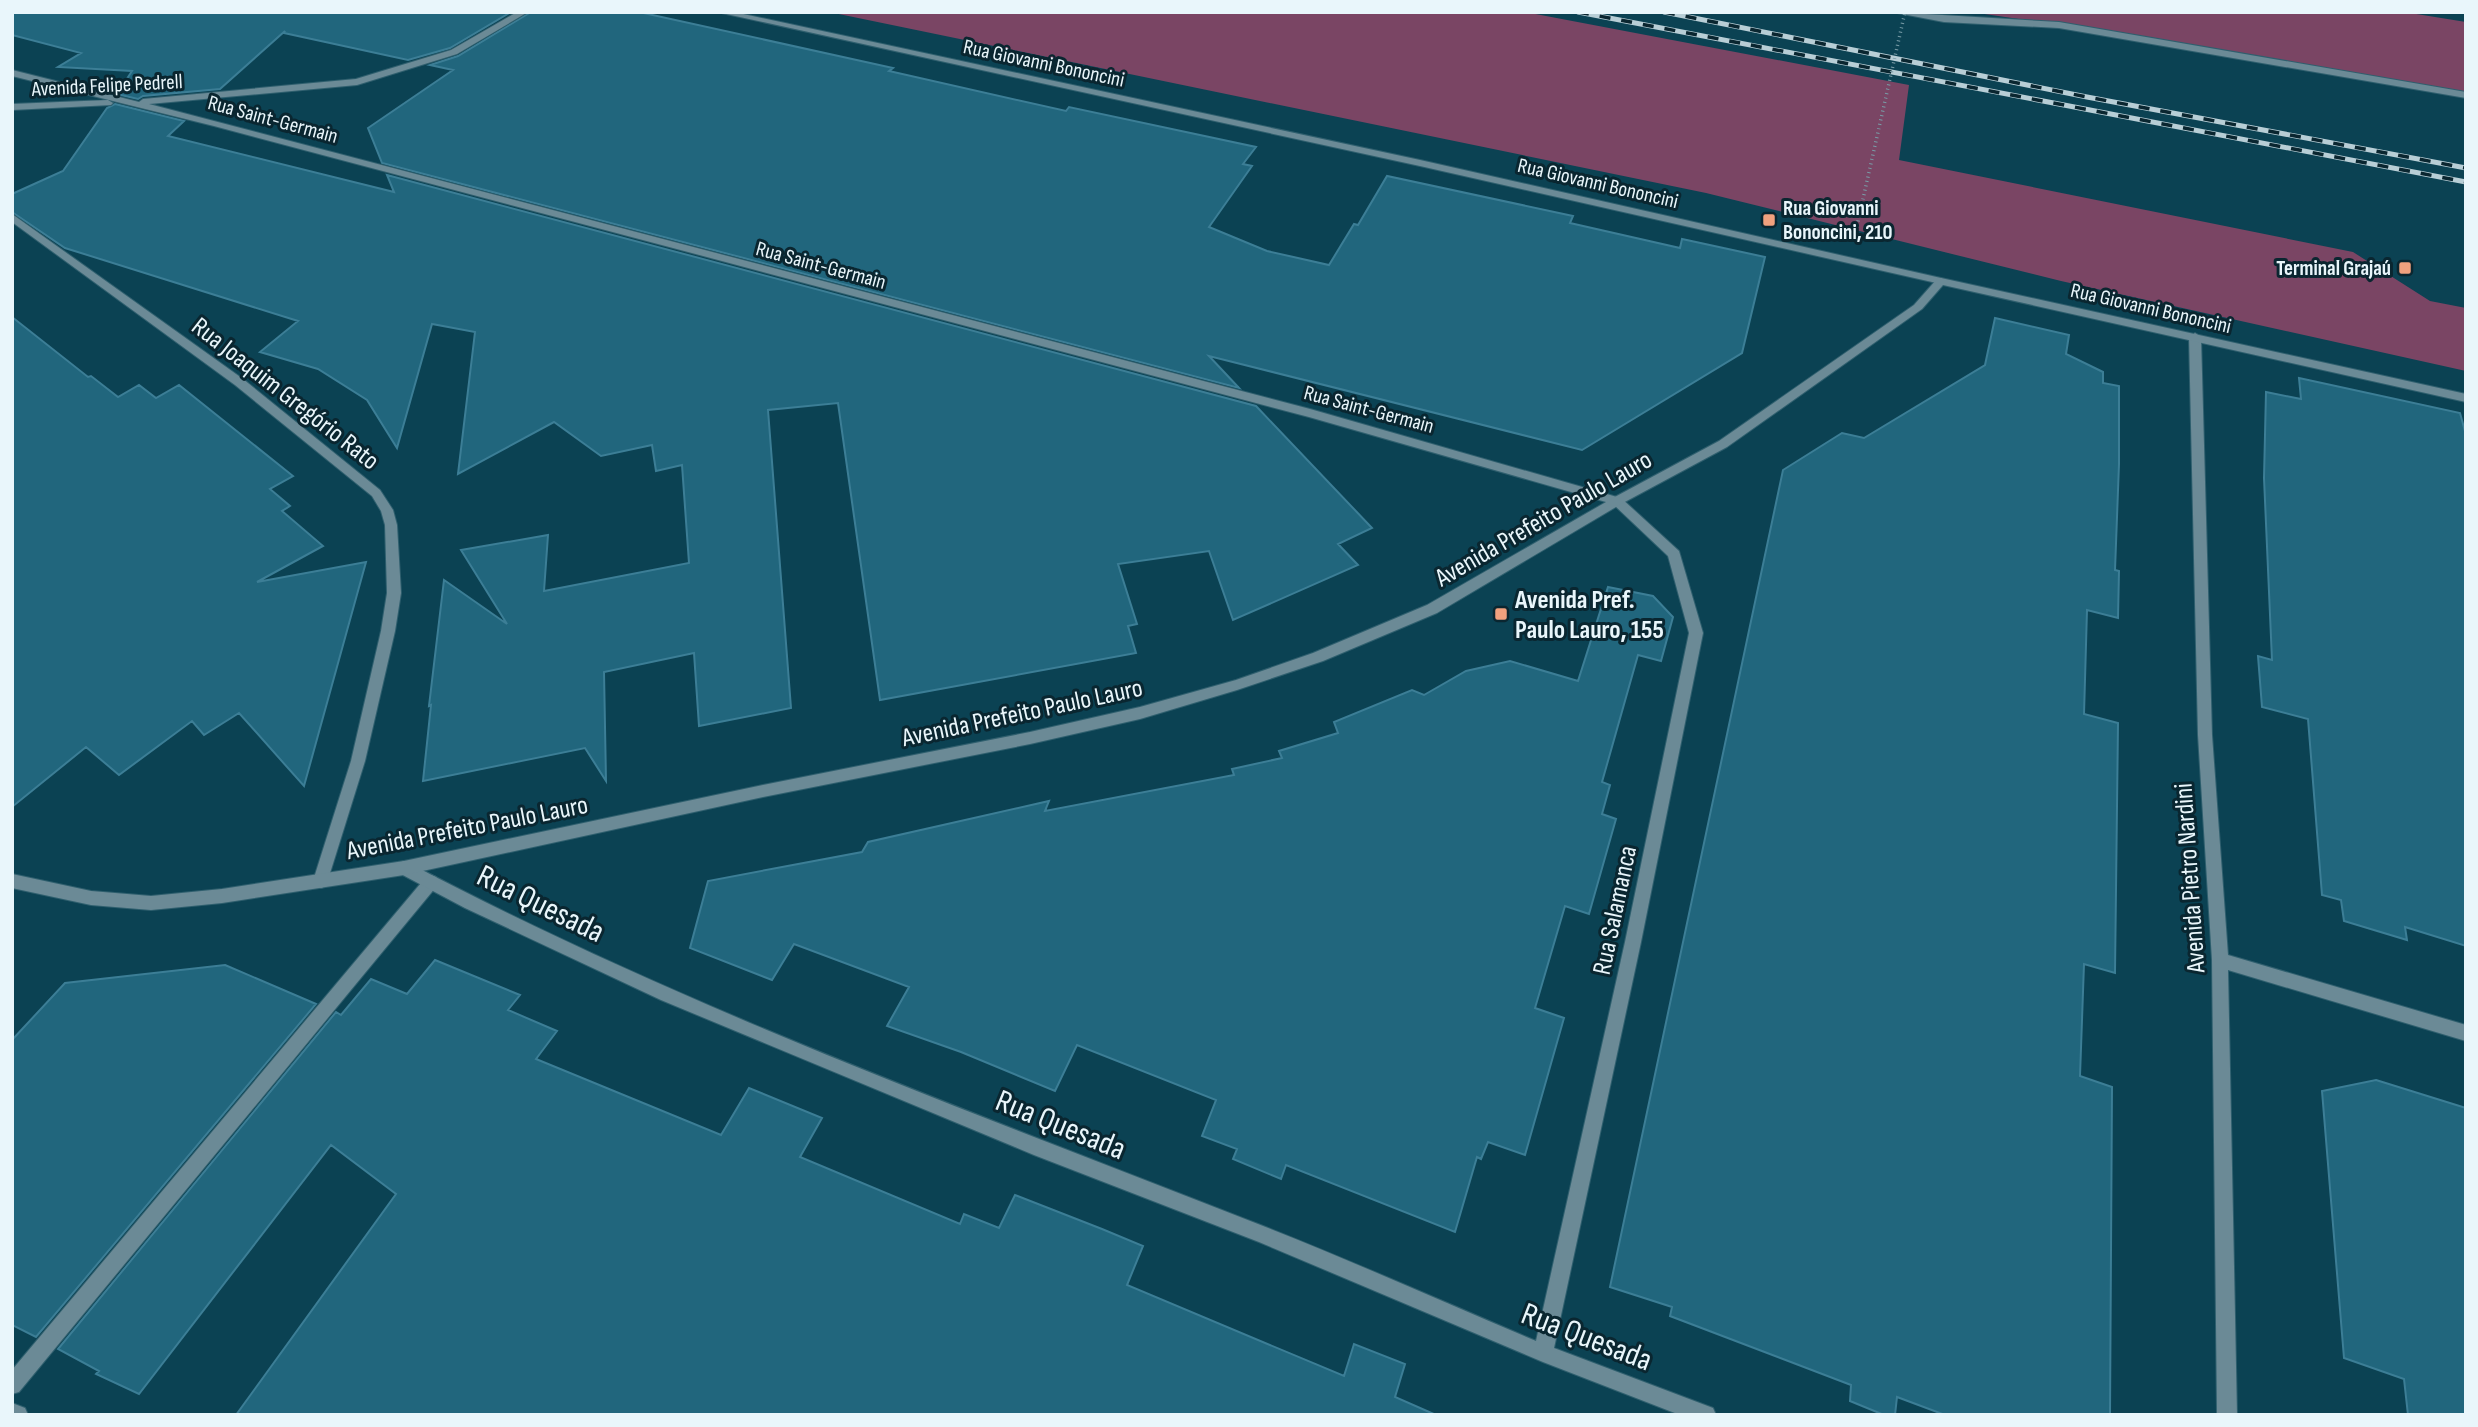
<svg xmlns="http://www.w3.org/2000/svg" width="2478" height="1427" viewBox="0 0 2478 1427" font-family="'Sofia Sans Condensed',sans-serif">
  <rect width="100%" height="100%" fill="#0b4253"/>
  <path fill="#7a4564" d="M 829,12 L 1525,12 L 1909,85 L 1899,160 L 2353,252 L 2430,301 L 2466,308 L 2466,371 L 2061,281 L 1706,193 Z
    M 1971,12 L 2404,12 L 2466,22 L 2466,95 L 2175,42 Z"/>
  <path fill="#21667d" stroke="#3c7e96" stroke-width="2" d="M 12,12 L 511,12 L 450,48 L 408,60 L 284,33 L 285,31 L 220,89 L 143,96 L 138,99 L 117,94 L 132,71 L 58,67 L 81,53 L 12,35 Z
    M 531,12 L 639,12 L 893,68 L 889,71 L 1066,111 L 1069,107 L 1256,147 L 1243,164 L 1252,166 L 1209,227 L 1267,251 L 1329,265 L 1354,224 L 1358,225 L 1387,176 L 1573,216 L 1570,223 L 1680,248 L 1682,239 L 1765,257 L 1742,353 L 1582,450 L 1209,356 L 1239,388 L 382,163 L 368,128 L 453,70 L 430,65 L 458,56 Z
    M 115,104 L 184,121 L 168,136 L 394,192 L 387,175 L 1256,406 L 1372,528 L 1338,544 L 1358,565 L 1233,620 L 1209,551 L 1118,564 L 1137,624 L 1128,626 L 1136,653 L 880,700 L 838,403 L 768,410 L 791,708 L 699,726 L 694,653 L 604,672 L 606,781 L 585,748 L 423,781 L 431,705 L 429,706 L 444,580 L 507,624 L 461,550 L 548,535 L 544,591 L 689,563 L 682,465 L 656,471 L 652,445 L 601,456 L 554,422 L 458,474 L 475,332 L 432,324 L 397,448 L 367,400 L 318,369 L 260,352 L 298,321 L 65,248 L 12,212 L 12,194 L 63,171 L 107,108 Z
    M 12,317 L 88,377 L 91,376 L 118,397 L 139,385 L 156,398 L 179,385 L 293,476 L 270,489 L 290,506 L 282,511 L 323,546 L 257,582 L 366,562 L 304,786 L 239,713 L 204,735 L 192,721 L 119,775 L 86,747 L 12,807 Z
    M 1995,318 L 2069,335 L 2066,354 L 2103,372 L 2103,383 L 2119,386 L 2119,464 L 2115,570 L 2119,571 L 2118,618 L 2087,610 L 2084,714 L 2118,723 L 2115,973 L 2084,964 L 2080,1076 L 2112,1087 L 2110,1415 L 1945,1415 L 1897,1397 L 1895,1415 L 1884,1415 L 1850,1401 L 1851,1385 L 1670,1316 L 1672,1307 L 1610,1287 L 1783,470 L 1842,433 L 1864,438 L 1985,365 Z
    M 2299,378 L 2460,413 L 2466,435 L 2466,946 L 2405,927 L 2407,940 L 2344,921 L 2341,900 L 2322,895 L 2308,719 L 2262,707 L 2258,656 L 2272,660 L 2264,478 L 2266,392 L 2301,399 Z
    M 1608,587 L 1653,596 L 1673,617 L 1661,661 L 1638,655 L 1602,782 L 1610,785 L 1602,814 L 1616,819 L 1589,914 L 1565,906 L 1535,1008 L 1564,1018 L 1525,1155 L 1488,1142 L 1481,1159 L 1477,1157 L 1455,1232 L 1286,1165 L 1281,1179 L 1233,1159 L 1237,1149 L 1202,1136 L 1216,1100 L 1077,1045 L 1055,1091 L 961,1052 L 887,1026 L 909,987 L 794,944 L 772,980 L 690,948 L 708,881 L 862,852 L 868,842 L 1049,801 L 1045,811 L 1234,775 L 1232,769 L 1282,758 L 1279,751 L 1338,733 L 1334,722 L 1412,690 L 1424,695 L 1466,671 L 1510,661 L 1578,681 Z
    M 435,960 L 520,995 L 508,1010 L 557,1031 L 536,1059 L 721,1135 L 749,1088 L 822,1118 L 800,1157 L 960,1224 L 964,1214 L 999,1228 L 1015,1195 L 1102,1229 L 1143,1246 L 1127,1285 L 1344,1376 L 1354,1344 L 1405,1364 L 1395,1397 L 1436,1415 L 236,1415 L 396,1194 L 331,1145 L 139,1394 L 96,1374 L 99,1371 L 58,1349 L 336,1012 L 341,1015 L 371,979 L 407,994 Z
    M 225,965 L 316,1004 L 36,1337 L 12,1325 L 12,1040 L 65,983 Z
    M 2376,1080 L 2466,1108 L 2466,1415 L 2408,1415 L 2404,1379 L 2344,1358 L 2322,1091 Z"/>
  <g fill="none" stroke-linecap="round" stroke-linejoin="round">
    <g stroke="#2f5f6e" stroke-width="2">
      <path id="service" d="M 1892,12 L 2059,22 L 2466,92 L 2466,98 L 2059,28 L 1944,22 Z
        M 431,875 L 436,877 L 439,882 L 436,887 L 19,1392 L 12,1394 L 12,1370 L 426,877 Z"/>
    </g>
    <g stroke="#2f5f6e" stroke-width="2">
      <path id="minor" d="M 517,12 L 528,12 L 457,54 L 357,85 L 149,104 L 1310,409 L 1617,497 L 1621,498 L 1679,551 L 1703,633 L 1641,942 L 1554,1348 L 1713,1408 L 1716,1415 L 1680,1415 L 1543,1362 L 1259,1242 L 1034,1155 L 661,1000 L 465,908 L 399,873 L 396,868 L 399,863 L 404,861 L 409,863 C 681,1007 973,1112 1258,1224 C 1352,1261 1444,1302 1536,1341 L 1625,942 L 1689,633 L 1668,556 L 1613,504 L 1309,417 L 214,126 L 12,76 L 12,70 L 139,102 L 143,99 L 356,79 L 451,50 Z
        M 717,12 L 734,12 L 1420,160 L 1941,278 L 1946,281 L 1941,284 L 1420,166 Z
        M 108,100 L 113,103 L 111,105 L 12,110 L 12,104 Z
        M 12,214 L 243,379 L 380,490 L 393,510 L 397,525 L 401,593 L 395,631 L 365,761 L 326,886 L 321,888 L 316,886 L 313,881 L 351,761 L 381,631 L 387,593 L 385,525 L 381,511 L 372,496 L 235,385 L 12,222 Z
        M 2195,333 L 2201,337 L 2212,735 L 2228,955 L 2466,1025 L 2466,1041 L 2228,970 L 2237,1415 L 2217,1415 L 2212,960 L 2198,735 L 2189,337 Z
        M 12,1403 L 25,1408 L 28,1415 L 12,1415 Z"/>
    </g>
    <g stroke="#2f5f6e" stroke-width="2">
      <path id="tertiary" d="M 1941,278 L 2466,394 L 2466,402 L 1943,285 L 1922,309 L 1727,447 L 1621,504 L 1437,613 L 1323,661 L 1237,690 L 1140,719 L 1030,744 L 763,797 L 404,875 L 222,903 L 151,910 L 91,905 L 12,888 L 12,874 L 91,891 L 151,896 L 222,889 L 404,861 L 763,785 L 1030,732 L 1140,707 L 1236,680 L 1313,653 L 1427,605 L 1613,498 L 1719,441 L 1914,305 L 1937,279 Z"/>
    </g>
    <use href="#service" fill="#6b8a96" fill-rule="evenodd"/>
    <use href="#minor" fill="#6b8a96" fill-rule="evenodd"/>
    <use href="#tertiary" fill="#6b8a96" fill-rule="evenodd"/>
    <g stroke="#b8ced6" stroke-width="5">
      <path id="rail" d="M 1578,12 L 2466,182
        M 1664,12 L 2087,97 L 2466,168"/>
    </g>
    <use href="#rail" stroke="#0a2630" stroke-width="3.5" stroke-dasharray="11" stroke-linecap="butt"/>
    <path stroke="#799ca7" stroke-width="3.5" stroke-dasharray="1 3.5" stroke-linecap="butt" d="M 1854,239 L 1905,12"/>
  </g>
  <g fill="#f1a17e" stroke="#0a2630" stroke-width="2.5">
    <rect x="1762" y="213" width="14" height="14" rx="3.5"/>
    <rect x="2398" y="261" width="14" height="14" rx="3.5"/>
    <rect x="1494" y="607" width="14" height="14" rx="3.5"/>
  </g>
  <g text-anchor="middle" stroke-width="6" stroke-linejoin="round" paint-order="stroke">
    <g font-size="21" fill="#e9f6fb" stroke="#0a2630">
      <text transform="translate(1044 63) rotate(12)" y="7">Rua Giovanni Bononcini</text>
      <text transform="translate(107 85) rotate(-3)" y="7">Avenida Felipe Pedrell</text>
      <text transform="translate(273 119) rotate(15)" y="7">Rua Saint-Germain</text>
      <text transform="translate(1598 183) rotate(13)" y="7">Rua Giovanni Bononcini</text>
      <text transform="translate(821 265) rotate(15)" y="7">Rua Saint-Germain</text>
      <text transform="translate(2151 308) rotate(13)" y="7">Rua Giovanni Bononcini</text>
      <text transform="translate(1369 409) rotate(15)" y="7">Rua Saint-Germain</text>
    </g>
    <g font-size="21" font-weight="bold" fill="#e9f6fb" stroke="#0a2630" text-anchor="start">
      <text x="1783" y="215">Rua Giovanni<tspan x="1783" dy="24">Bononcini, 210</tspan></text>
      <text x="2391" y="275" text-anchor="end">Terminal Grajaú</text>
    </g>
    <g font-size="26" fill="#e9f6fb" stroke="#0a2630">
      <text transform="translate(286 393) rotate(38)" y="9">Rua Joaquim Gregório Rato</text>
      <text transform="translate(1543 518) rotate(-30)" y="9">Avenida Prefeito Paulo Lauro</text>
      <text transform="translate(1022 712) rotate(-12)" y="9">Avenida Prefeito Paulo Lauro</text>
      <text transform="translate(467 827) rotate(-11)" y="9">Avenida Prefeito Paulo Lauro</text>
      <text transform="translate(2189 878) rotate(-94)" y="9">Avenida Pietro Nardini</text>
      <text transform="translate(1614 910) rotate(-78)" y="9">Rua Salamanca</text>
    </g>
    <g font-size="26" font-weight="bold" fill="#e9f6fb" stroke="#0a2630" text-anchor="start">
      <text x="1515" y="608">Avenida Pref.<tspan x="1515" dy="30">Paulo Lauro, 155</tspan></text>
    </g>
    <g font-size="32" fill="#e9f6fb" stroke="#0a2630">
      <text transform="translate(541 903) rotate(26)" y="11">Rua Quesada</text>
      <text transform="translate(1061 1124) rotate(22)" y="11">Rua Quesada</text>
      <text transform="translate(1587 1336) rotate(21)" y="11">Rua Quesada</text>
    </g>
  </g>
  <rect width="2478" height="1427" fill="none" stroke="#e9f6fb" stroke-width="28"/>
</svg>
